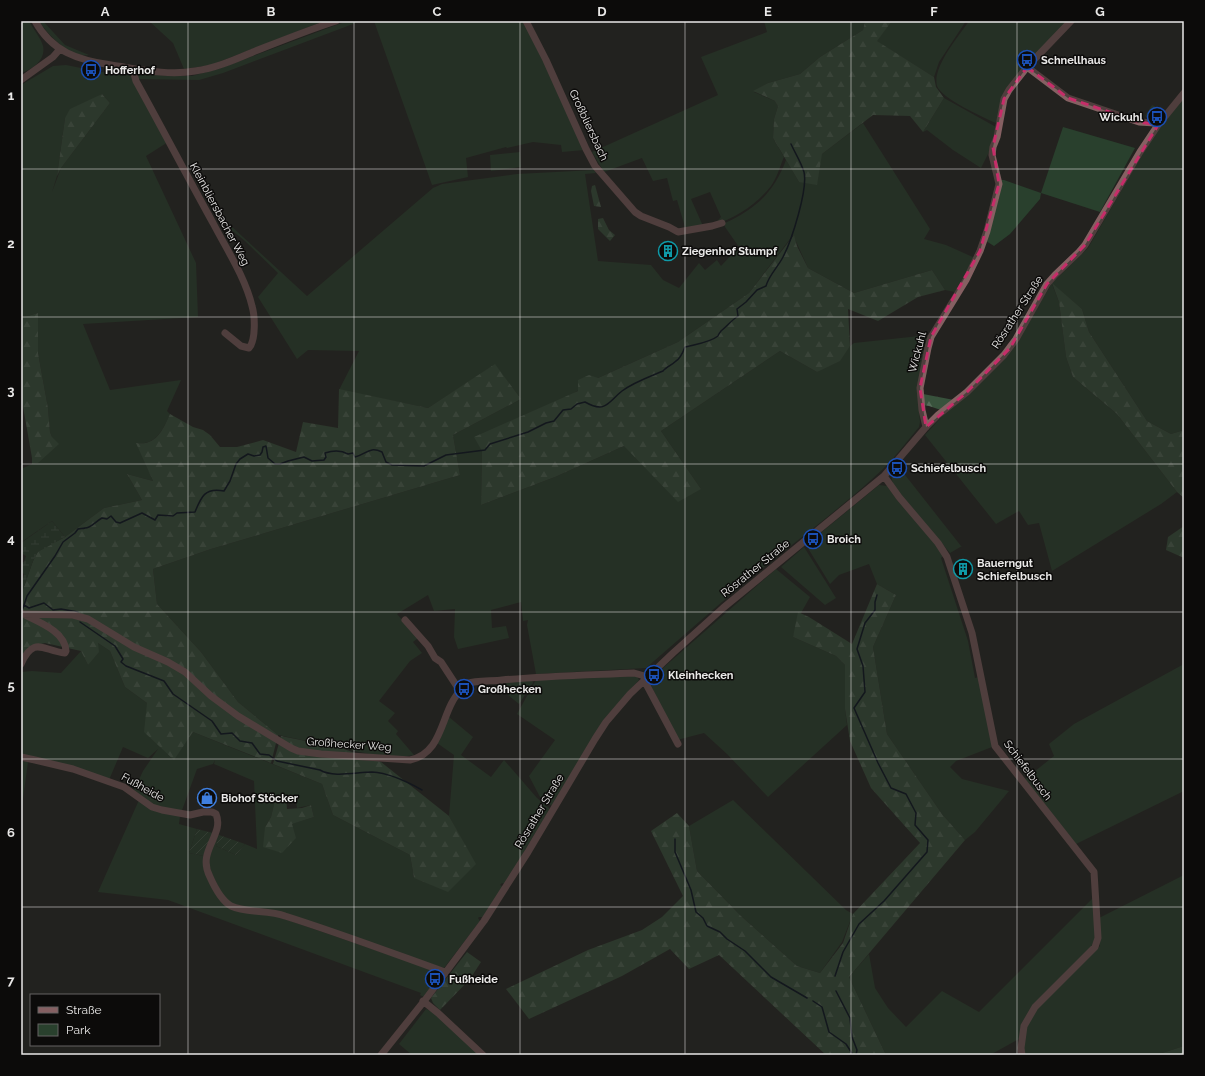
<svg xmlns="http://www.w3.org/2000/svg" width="1205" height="1076" viewBox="0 0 1205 1076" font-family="Raleway,sans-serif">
  <defs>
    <pattern id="forest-firs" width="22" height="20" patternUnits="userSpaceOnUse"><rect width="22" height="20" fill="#38523c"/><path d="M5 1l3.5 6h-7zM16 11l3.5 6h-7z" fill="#556b58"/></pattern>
    <pattern id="wetland-marsh" width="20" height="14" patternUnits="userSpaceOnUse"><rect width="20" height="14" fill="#29402d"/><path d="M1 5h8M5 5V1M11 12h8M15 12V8" fill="none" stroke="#485c4b"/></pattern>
    <pattern id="garden-furrows" width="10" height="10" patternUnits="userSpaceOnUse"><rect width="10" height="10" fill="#29402d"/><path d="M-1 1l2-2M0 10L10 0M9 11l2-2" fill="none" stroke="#485c4b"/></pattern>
  </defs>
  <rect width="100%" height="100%" fill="#23221f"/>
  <path fill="#29402d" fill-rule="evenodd" d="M 21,21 L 29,21 C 33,29 41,38 43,46 C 46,59 34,68 24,72 L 21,71 Z
    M 39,21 L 43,21 L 65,45 L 89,55 C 70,58 49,36 39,21 Z
    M 149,21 L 318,21 L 319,23 L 211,65 L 184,69 L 173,43 Z
    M 347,21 L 361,21 L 223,73 L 199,80 L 137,79 L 137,72 L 167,76 L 192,76 L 221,68 Z
    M 374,21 L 524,21 L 568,109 L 584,150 L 562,152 L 561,145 L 533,142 L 507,148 L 506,147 L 466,158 L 468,177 L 432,185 Z
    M 764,21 L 865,21 L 863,30 L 820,57 L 800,74 L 768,83 L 754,92 L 775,101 L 778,106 L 774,119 L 773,138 L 784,157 C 780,166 777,178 771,186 C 757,204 736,218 714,225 L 721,217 L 710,192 L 691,199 L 703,226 L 687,229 L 685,227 L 677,200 L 673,201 L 667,178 L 653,181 L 642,158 L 604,172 L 592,152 L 718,95 L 701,57 L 767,32 Z
    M 892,21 L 966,21 L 939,62 L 934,77 L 876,41 Z
    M 969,21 L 1068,21 L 1008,89 L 996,123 C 984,118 941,98 937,86 C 932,67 959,36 969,21 Z
    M 66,65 L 81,68 L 82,70 L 89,72 L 91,71 L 130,75 L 168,142 L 146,156 L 196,263 L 198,317 L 83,324 L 110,390 L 181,380 L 167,411 L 170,414 C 164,428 156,446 137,443 L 153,481 L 127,474 L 142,500 L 104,508 L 65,537 L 52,521 L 23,541 L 21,540 L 21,469 L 32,464 L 38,463 L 52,437 L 50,432 L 48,408 L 38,353 L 38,313 L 21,318 L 21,85 L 53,66 ZM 102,94 L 110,103 L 61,168 L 52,192 L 57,176 L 65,118 Z
    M 944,98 L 996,127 L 989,152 L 981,168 L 953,150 L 927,130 L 923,132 Z
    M 1184,98 L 1184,430 L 1171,434 L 1147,421 L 1089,332 L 1082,309 L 1052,284 L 1059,302 L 1066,357 L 1073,377 L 1117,414 L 1177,492 L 1161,504 L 1052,571 L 1039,523 L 1028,525 L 1019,511 L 996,524 L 925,435 L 946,412 L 1015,345 L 1052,283 L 1088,248 L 1152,138 Z
    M 1152,105 L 1161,109 L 1151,120 L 1145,116 Z
    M 863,123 L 930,229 L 924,239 L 946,245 L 975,258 L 955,292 L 945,290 L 932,270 L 854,293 L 808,268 L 793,235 L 749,293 L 678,342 L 598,378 L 482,451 L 481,505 L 555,477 L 624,446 L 701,489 L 661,431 L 780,351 L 817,372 L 854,343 L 929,335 L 919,411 L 920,422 L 919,427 C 907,441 896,456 883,469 C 848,502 809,531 772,561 C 759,571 746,580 734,592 L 729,588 L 727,589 L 730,595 L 646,668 L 536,674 L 527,625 L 528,620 L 523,621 L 521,602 L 491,610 L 492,628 L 506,626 L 509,638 L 458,649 L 454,637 L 455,609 L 434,611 L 428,595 L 397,614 L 418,638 L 413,642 L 422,653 L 410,661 L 379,701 L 395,713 L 388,721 L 398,731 L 396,734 L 414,755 L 401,757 L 384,757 L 278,735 L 238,702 L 201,652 L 157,604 L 153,569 L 211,549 L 460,475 L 453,435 L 521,399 L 495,365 L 428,408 L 339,390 L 359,351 L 308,350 L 297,359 L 258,297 L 278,273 L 245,241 L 229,228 L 230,225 L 307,296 L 433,188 L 442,184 L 517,174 L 594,170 L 596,173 L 585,174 L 598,261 L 651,265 L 663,280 L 679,288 L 699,263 L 705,270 L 717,260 L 721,266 L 739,247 L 725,227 L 725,223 C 756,209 774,192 786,160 L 799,182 L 822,154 Z
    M 1063,127 L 1135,148 L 1100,212 L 1041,193 L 1040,199 L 1010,234 L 994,246 L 986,241 L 1000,194 L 1001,180 L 1004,180 L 1041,193 Z
    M 520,152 L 521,167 L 491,171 L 490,155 Z
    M 898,466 L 961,546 L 962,546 L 950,553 L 894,486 C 890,477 892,473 898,466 Z
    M 879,485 L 887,486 L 897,500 L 924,529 L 944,555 L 941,558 L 968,641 L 975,678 L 979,677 L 992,747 L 956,761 L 950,767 L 962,779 L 1009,791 L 975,832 L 965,840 L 942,814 L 887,734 L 873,647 L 896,595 L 877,584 L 869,564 L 839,575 L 830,584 L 806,545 Z
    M 804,547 L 836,598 L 825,605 L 781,567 Z
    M 776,569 L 810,597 L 801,613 L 793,637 L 836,656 L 845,665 L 845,709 L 847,725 L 768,797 L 727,754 L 704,733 L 677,740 L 651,685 L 651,679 L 663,668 Z
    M 98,643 L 110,651 L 125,687 L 147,703 L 174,759 L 193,732 L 322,784 L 333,815 L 410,855 L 414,878 L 475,864 L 449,816 L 454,755 L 437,743 L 449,717 L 473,737 L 461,755 L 491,777 L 504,760 L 537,798 L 549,808 L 549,810 L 505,884 L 502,883 L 500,885 L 503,887 L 483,917 L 479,917 L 478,918 L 480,921 L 444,968 L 283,914 L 234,906 L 224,898 L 206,862 L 216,834 L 219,835 L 216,846 L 236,855 L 245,844 L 257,849 L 254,781 L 214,764 L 215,760 L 213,764 L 197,769 L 181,813 L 155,807 L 134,790 L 143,771 L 158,749 L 148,758 L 123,747 L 109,780 L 21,754 L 21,672 L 32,671 L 61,673 L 81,651 L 88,665 ZM 295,795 L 297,808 L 311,805 L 314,817 L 291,824 L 265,827 L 271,817 L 276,796 Z
    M 1184,664 L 1184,791 L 1076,844 L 1025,779 L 1054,756 L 1049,744 L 1074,724 Z
    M 637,676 L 639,680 L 604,719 L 552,806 L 540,797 L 529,776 L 555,740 L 517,714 L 537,678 Z
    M 532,679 L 533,683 L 519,704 L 502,690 L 508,681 Z
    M 23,761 L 28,762 L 21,813 L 21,778 Z
    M 139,800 L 180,816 L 179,824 L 197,829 L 189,853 L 204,856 L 203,866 L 207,877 L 226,905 L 273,915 L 442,973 L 424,997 L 420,995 L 421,993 L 168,900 L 98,892 Z
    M 733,800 L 846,910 L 853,914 L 842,942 L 820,973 L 797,966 L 741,916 L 697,871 L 689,826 Z
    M 1184,875 L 1184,1046 L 1156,1055 L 1024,1055 L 1023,1048 L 1026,1028 L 1037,1009 L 1100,946 L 1099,918 Z
    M 1093,898 L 1095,939 L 1091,947 L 1022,1025 L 1019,1039 L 990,1055 L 886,1055 L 849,977 L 869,954 L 875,988 L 888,1008 L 906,1027 L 942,991 L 979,1012 Z
    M 426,1009 L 433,1012 L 480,1055 L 412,1055 L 399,1044 Z"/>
  <path fill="url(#forest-firs)" d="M 865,21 L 892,21 L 877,41 L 934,77 L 936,87 L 944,98 L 923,132 L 910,116 L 873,115 L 822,154 L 817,185 L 799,182 L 773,138 L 774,119 L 778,106 L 775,101 L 753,91 L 768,83 L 800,74 L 820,57 L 863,30 Z
    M 102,94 L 110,103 L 61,168 L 57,176 L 65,118 L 70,109 Z
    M 595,185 L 601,207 L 594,206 L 591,191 L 592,186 Z
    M 603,218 L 609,230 L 615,235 L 610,241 L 598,229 L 598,219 Z
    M 794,235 L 797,246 L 808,268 L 854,293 L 932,270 L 945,290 L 918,297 L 878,321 L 848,309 L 850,346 L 840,361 L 817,372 L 780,351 L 661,431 L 701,489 L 678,502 L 624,446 L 555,477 L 481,505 L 482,451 L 474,437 L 578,391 L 578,380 L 589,375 L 598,378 L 678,342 L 749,293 Z
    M 1052,283 L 1082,309 L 1089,332 L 1147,421 L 1171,434 L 1184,430 L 1184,498 L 1177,492 L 1117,414 L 1073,377 L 1066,357 L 1059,302 Z
    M 38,313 L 38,353 L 48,408 L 50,432 L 52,437 L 59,444 L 38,463 L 32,464 L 32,458 L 21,395 L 21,318 Z
    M 495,364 L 521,399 L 453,435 L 460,475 L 211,549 L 153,569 L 157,604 L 201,652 L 238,702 L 278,735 L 271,763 L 193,732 L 174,760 L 144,732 L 147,703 L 125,687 L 110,651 L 98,643 L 99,652 L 88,665 L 81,651 L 45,643 L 33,646 L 21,656 L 21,595 L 33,561 L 38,551 L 65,537 L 104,508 L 142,500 L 127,474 L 153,481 L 136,443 C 157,446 163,429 170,414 L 193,427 L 203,430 L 210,435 L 220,447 L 237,447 L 263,440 L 296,452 L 303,422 L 338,428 L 339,389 L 428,408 Z
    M 923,394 L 954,400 L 941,410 L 929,406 L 923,405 Z
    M 1184,526 L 1184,558 L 1166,550 L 1168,537 Z
    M 877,584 L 896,595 L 873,647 L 887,734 L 942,814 L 965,840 L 849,977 L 886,1055 L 826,1055 L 719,955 L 689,969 L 670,949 L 622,976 L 529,1019 L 506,989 L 588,950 L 642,930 L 662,917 L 683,896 L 651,831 L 677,813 L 689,826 L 697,871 L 741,916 L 797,966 L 820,973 L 843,943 L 853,914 L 920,843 L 871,788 L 850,741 L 845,709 L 845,665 L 836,656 L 793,637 L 798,612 L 809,617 L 852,644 Z
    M 281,736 L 341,748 L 381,762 L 449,816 L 476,864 L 448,892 L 414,878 L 410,855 L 333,815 L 322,784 L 273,764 Z
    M 286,795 L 287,809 L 302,808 L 311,805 L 314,817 L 292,824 L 296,838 L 282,853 L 263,847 L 265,827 L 271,817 L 276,796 Z
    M 467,952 L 481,962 L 470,979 L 440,1010 L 433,1003 L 431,998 Z
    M 1184,1046 L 1184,1055 L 1156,1055 Z"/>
  <path fill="url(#wetland-marsh)" d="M 52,521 L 65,537 L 38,552 L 33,561 L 21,595 L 21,584 L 24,574 L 21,572 L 21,563 L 24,562 L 26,556 L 21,553 L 21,543 Z"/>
  <path fill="url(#garden-furrows)" d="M 197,829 L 213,833 L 204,856 L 189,853 Z
    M 219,835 L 245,844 L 236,855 L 216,846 Z"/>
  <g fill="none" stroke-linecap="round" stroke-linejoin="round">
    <path stroke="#000a1b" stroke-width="1.5" d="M 24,605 L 29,608 L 44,603 L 53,610 L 61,609 L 78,612
      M 23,608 L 27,596 L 55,556 L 63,542 L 75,533 L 78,529 C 80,528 83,529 85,528 C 91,528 96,521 102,518 L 107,519 L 111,516 L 116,522 L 120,523 L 142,513 L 155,520 L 158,515 L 173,516 L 177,513 L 195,512 C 201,497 205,487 224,491 L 230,481 L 236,464 L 240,459 L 248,454 L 254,456 L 260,455 L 262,452 L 263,447 L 266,446 L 268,458 L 275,464 L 280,464 L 288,461 L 304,457 L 312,461 L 324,460 L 326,457 L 325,453 C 334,450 341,450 348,454 L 353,453 L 355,457 C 367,454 369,446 382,452 L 386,462 L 392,465 L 424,466 L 446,455 L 485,450 L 490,444 L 528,432 L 546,423 L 554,421 L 563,410 L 571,409 L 577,404 L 585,402 C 606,414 608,402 622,391 C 634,382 649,377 663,371 C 666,367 672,365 676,361 C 681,358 683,352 685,347 C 696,344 709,343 718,336 C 718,335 721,331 721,331 C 727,326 732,320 738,316 L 737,309 L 746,302 L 757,290 L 766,286 C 769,275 778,267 783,257 C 792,240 808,189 804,172 C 801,162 795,153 791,144
      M 80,622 L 115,646 L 123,659 L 121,662 L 126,666 L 164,681 L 173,694 L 212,721 L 221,734 L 232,733 L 240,741 L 252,743 L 260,754 L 269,755 L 277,761 L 320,770 C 333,778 357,772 372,772 C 388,773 408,782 422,790
      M 675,839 L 675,852 L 691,890 L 696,912 L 703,918 L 707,926 L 720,932 L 727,939 L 745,951 L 771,977 L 807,998
      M 835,976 L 843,952 L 859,924 L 884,901 L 927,852 L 928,840 L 915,825 L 916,813 L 906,794 L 891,788 L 878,763 L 854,708 L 865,692 L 863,666 L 857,649 L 865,623 L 875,610 L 875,602 L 877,595
      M 836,991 L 850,1018 L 852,1037 L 857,1050 L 856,1055
      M 813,1001 L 822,1007 L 829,1032 L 846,1044 L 853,1055"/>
    <path stroke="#856062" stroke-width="7" d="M 35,21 C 52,52 78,60 111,65 C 138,69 168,76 195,71 C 216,68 234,60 253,52 C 281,41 308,30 336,21
      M 526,21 L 546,60 L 586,149 L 595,166 L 635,212 L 641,216 L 669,227 L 678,232 L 712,226 L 722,223
      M 1027,67 L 1068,98 L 1139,122 L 1155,123 L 1158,125
      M 134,69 L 134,74 L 136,81 C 162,128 187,176 213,223 C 227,250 245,277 252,306 C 255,316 256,340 249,348 L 241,346 L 225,333
      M 21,80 L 53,57 L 60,49
      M 926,427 L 922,410 L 920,388 L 928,348 L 931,337 L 966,280 L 980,251 L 987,231 L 999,184 L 992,155 L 993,147 L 997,137 L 1004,99 L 1009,90 L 1027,67 L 1071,21
      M 884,476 L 899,497 L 938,543 L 947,557 L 972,633 L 995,746 L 1094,872 L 1098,938 L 1095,947 L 1035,1007 L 1024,1026 L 1021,1048 L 1022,1055
      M 21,614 L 73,615 L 88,619 L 134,647 L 168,662 L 185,672 L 211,696 L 238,716 L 291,748 L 298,751 L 321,754 L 410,760 C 445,753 440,709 462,689 C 464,687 466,684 469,683 C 474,681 495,681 502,680 C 546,676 590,675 634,673 L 648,677
      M 405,620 L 428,646 L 435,658 L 441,662 L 460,691
      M 21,664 C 34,635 43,651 65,653 L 66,651 C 65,631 38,622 23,614
      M 644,680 L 678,744
      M 21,757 L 35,760 L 73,769 L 124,787 L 152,807 L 162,810 L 190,815 L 203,812 L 212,812 L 216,814 C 225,835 196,851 210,877 C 214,886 222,901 231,906 C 246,913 269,910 285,916 C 339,933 392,953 445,972
      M 423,1001 L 438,1013 L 483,1055
      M 381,1055 L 425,1000 L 484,921 L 528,852 L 595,739 L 606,722 L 630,694 L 673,653 L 723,608 L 884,476 L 926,427 L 938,415 L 967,392 L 1004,355 L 1016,339 L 1047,284 L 1055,275 L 1079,252 L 1085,245 L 1140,152 L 1158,125 L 1184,93"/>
  </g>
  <path d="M0 0H1205V1076H0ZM 1027,67 L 1068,98 L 1139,122 L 1158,125 L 1085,245 L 1047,284 L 1010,348 L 967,392 L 926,427 L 920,388 L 931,337 L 980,251 L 999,184 L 993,147 L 1004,99 Z" fill="#23221f" fill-opacity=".55" fill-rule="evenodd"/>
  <path fill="none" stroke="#c62d69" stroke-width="3" stroke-dasharray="8 5" stroke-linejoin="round" d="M 1027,67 L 1068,98 L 1139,122 L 1158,125 L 1085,245 L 1047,284 L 1010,348 L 967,392 L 926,427 L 920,388 L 931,337 L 980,251 L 999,184 L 993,147 L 1004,99 Z"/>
  <path fill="none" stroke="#e9e8e7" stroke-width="1" stroke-opacity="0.55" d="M 188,21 L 188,1055M 354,21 L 354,1055M 520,21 L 520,1055M 685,21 L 685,1055M 851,21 L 851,1055M 1017,21 L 1017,1055M 21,169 L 1184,169M 21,317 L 1184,317M 21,464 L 1184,464M 21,612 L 1184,612M 21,759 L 1184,759M 21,907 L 1184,907"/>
  <defs>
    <g id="bus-ring" transform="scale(1)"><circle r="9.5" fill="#0c0b0a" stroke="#1a4fb4" stroke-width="1.5"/><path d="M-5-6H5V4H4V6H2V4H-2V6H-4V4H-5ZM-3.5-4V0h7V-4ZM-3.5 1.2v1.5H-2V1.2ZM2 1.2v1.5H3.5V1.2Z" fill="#1a4fb4"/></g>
    <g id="building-ring" transform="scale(1)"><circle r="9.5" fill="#0c0b0a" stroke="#0f9aa8" stroke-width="1.5"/><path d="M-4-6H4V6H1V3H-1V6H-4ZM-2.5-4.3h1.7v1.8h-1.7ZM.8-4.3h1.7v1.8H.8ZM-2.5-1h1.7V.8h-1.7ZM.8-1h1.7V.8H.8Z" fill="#0f9aa8"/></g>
    <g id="shop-ring" transform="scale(1)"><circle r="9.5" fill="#0c0b0a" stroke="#3f7fe0" stroke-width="1.5"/><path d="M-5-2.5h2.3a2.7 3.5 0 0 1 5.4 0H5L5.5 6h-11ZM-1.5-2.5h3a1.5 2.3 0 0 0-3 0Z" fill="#3f7fe0"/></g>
  </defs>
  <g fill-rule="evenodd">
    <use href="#bus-ring" x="1027" y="60"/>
    <use href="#bus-ring" x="91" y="70"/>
    <use href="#bus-ring" x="1157" y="117"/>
    <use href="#building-ring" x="668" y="251"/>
    <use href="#bus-ring" x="897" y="468"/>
    <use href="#bus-ring" x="813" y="539"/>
    <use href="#building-ring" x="963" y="569"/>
    <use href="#bus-ring" x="654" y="675"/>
    <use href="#bus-ring" x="464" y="689"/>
    <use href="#shop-ring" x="207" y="798"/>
    <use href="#bus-ring" x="435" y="979"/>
  </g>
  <g text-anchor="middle" stroke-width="3" stroke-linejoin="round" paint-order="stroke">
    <g font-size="11" font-weight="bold" fill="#e9e8e7" stroke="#0c0b0a" text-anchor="start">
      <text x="1041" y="64">Schnellhaus</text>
      <text x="105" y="74">Hofferhof</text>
      <text x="1143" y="121" text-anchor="end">Wickuhl</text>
      <text x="682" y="255">Ziegenhof Stumpf</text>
      <text x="911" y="472">Schiefelbusch</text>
      <text x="827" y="543">Broich</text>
      <text x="977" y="567">Bauerngut<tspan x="977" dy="13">Schiefelbusch</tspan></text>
      <text x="668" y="679">Kleinhecken</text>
      <text x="478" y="693">Großhecken</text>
      <text x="221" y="802">Biohof Stöcker</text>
      <text x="449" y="983">Fußheide</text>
    </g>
    <g font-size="11" fill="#e9e8e7" stroke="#0c0b0a">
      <text transform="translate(589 125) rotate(65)" y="4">Großbliersbach</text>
      <text transform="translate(220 214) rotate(62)" y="4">Kleinbliersbacher Weg</text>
      <text transform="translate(1017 312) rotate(-57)" y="4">Rösrather Straße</text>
      <text transform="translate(917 352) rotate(-75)" y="4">Wickuhl</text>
      <text transform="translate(755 568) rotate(-39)" y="4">Rösrather Straße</text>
      <text transform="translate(349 744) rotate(4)" y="4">Großhecker Weg</text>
      <text transform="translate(1028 770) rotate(53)" y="4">Schiefelbusch</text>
      <text transform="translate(143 787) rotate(29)" y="4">Fußheide</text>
      <text transform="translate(539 811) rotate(-59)" y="4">Rösrather Straße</text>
    </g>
  </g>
  <rect width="1205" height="1076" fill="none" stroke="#0c0b0a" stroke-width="44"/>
  <rect x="30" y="994" width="130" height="52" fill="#0c0b0a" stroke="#646362"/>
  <rect x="38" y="1007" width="20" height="6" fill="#856062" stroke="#646362"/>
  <text x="66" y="1014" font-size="12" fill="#e9e8e7">Straße</text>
  <rect x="38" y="1024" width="20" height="12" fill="#29402d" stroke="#646362"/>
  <text x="66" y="1034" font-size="12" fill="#e9e8e7">Park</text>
  <rect x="22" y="22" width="1161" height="1032" fill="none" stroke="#e9e8e7" stroke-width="1.5"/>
  <g font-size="13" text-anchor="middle" font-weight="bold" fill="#e9e8e7">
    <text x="105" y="16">A</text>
    <text x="271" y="16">B</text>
    <text x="437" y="16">C</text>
    <text x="602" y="16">D</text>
    <text x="768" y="16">E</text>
    <text x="934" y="16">F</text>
    <text x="1100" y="16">G</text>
    <text x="11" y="100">1</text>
    <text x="11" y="248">2</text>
    <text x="11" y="395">3</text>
    <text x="11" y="543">4</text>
    <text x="11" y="690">5</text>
    <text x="11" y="837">6</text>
    <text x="11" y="985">7</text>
  </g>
</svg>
